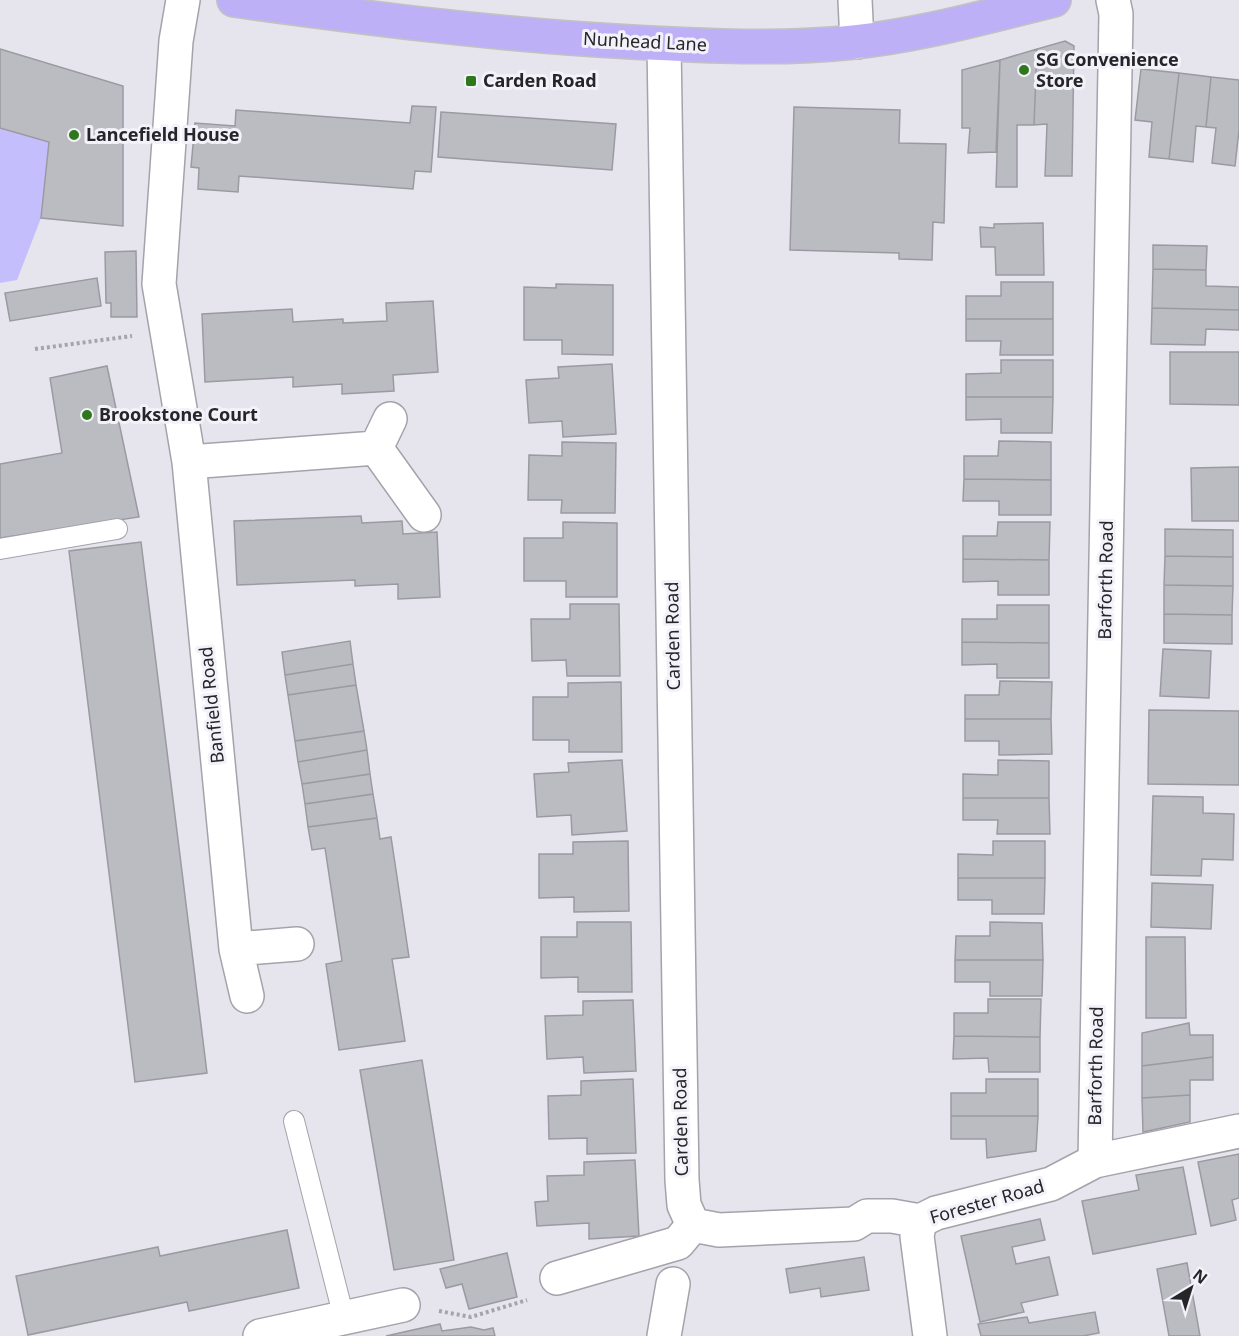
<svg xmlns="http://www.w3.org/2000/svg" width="1239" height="1336" viewBox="0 0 1239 1336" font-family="'Noto Sans',sans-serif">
  <rect width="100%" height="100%" fill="#e6e5ed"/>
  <path fill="#c5befc" d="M 0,128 L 49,142 L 41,218 L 17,280 L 0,283 Z"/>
  <path fill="#bbbbc2" stroke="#9b9aa2" stroke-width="1.5" d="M 1065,41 L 1074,46 L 1072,176 L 1045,176 L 1047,124 L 1034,125 L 1037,49 Z
    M 0,49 L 123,86 L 123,226 L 41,218 L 49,142 L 0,128 Z
    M 1037,49 L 1034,125 L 1017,125 L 1017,187 L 996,187 L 1000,60 Z
    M 1000,60 L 996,152 L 968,153 L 970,128 L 962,128 L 962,70 Z
    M 1141,69 L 1179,73 L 1169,159 L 1149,157 L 1152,122 L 1135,120 Z
    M 1179,73 L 1211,77 L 1206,127 L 1196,126 L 1193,162 L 1169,159 Z
    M 1211,77 L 1239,80 L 1239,130 L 1235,166 L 1212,163 L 1216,128 L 1206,127 Z
    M 412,106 L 436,107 L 431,172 L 415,171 L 413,189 L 239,176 L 238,192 L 198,189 L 199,168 L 191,167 L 195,123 L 235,126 L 236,110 L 410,123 Z
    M 794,107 L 900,110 L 899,143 L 946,144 L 944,223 L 933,222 L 932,260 L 899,259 L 899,253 L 790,250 Z
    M 441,112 L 616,124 L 612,170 L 438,157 Z
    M 1043,223 L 1044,275 L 996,275 L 995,247 L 981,247 L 980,227 L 994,228 L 994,224 Z
    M 1153,245 L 1207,246 L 1206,270 L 1153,269 Z
    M 136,251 L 137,317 L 111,317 L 111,303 L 106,303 L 105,252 Z
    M 1153,269 L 1206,270 L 1206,286 L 1239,287 L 1239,310 L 1152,308 Z
    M 97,278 L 101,306 L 10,321 L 5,293 Z
    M 1001,282 L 1053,282 L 1053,319 L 966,319 L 966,296 L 1001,296 Z
    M 556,284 L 613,285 L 613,355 L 562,354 L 562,340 L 524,340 L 524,287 L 556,288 Z
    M 433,301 L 438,372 L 393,375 L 394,391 L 342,394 L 342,384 L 293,387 L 293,377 L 205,382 L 202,314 L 292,309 L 293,322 L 343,319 L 343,323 L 387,321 L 386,303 Z
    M 1152,308 L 1239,310 L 1239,330 L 1206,329 L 1205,345 L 1151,344 Z
    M 966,319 L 1053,319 L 1053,355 L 1000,355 L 1001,341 L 966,341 Z
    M 1170,352 L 1239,352 L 1239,405 L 1170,404 Z
    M 1001,360 L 1053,360 L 1053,397 L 966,397 L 966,374 L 1001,373 Z
    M 612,364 L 616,434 L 563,437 L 562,421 L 529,423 L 526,380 L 559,378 L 558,367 Z
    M 107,366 L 139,517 L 0,538 L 0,464 L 62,453 L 50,378 Z
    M 966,397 L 1053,397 L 1052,433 L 1001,433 L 1001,419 L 966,420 Z
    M 999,441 L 1051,442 L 1051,480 L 964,479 L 964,456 L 998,456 Z
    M 562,442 L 616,443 L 615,513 L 561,513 L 562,500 L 528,500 L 529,455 L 562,456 Z
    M 1239,467 L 1239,521 L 1192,521 L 1191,468 Z
    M 964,479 L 1051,480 L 1051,515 L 999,515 L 999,501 L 963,501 Z
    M 361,516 L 362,523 L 402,521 L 403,534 L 437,532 L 440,597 L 398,599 L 398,584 L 355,586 L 355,580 L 237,585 L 234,521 Z
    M 563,522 L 617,523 L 617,597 L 566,597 L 566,581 L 524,581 L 524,538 L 563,538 Z
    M 998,522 L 1050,522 L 1049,560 L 963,559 L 963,536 L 997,536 Z
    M 1165,529 L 1233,530 L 1233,557 L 1165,556 Z
    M 141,542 L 207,1073 L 135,1082 L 69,551 Z
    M 1165,556 L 1233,557 L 1233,586 L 1164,585 Z
    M 963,559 L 1049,560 L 1049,595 L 998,595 L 998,581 L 963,582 Z
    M 1164,585 L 1233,586 L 1232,615 L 1164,614 Z
    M 570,604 L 619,604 L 620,676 L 567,676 L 566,660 L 532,661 L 531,619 L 570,619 Z
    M 997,605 L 1049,605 L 1049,643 L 962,642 L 962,619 L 997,619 Z
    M 1164,614 L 1232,615 L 1232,644 L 1164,643 Z
    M 350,641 L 353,664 L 285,675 L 282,652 Z
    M 962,642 L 1049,643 L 1049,678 L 997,678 L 997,664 L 962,665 Z
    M 1163,649 L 1211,651 L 1209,698 L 1160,696 Z
    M 353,664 L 356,685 L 288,695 L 285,675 Z
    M 1000,681 L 1052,682 L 1051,719 L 965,719 L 965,695 L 999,695 Z
    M 621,682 L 622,752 L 569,752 L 569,740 L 533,740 L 533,697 L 568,697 L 568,683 Z
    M 356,685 L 364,731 L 295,741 L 288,695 Z
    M 1149,710 L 1239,711 L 1239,785 L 1148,784 Z
    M 965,719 L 1051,719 L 1052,754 L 999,755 L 999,741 L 965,741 Z
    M 364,731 L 367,750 L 298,762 L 295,741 Z
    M 367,750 L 370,774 L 302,784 L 298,762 Z
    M 622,760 L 627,831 L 572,835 L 571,815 L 537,817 L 534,774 L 569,772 L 568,763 Z
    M 998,760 L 1049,761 L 1049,798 L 963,798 L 963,774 L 998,775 Z
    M 370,774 L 373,794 L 305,804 L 302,784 Z
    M 373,794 L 377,818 L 308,827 L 305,804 Z
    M 1153,796 L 1203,797 L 1203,813 L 1234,814 L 1233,860 L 1202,859 L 1201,876 L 1151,875 Z
    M 963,798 L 1049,798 L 1050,834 L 997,834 L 998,820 L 963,820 Z
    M 377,818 L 380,839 L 391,837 L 409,957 L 392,959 L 405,1041 L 339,1050 L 326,964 L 342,961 L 325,848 L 312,850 L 308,827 Z
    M 628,841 L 629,911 L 574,912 L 574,897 L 539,898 L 539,854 L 573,854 L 573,842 Z
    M 993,841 L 1045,841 L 1045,878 L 958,878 L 958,854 L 993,855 Z
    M 958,878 L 1045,878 L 1044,914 L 992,914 L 992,900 L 958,900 Z
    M 1152,883 L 1213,885 L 1211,929 L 1151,927 Z
    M 577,922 L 631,922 L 632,992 L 578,992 L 578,977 L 541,978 L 541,937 L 577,937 Z
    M 990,922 L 1042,923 L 1043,960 L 955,960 L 956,936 L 990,936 Z
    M 1146,937 L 1185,937 L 1186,1018 L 1146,1018 Z
    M 955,960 L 1043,960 L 1042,996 L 990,996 L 990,982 L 955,982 Z
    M 988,999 L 1041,999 L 1040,1037 L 954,1036 L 954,1013 L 988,1013 Z
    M 633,1000 L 636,1071 L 584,1073 L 583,1057 L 547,1059 L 545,1016 L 583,1015 L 583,1001 Z
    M 1189,1023 L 1190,1035 L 1213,1035 L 1213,1057 L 1142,1066 L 1142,1033 Z
    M 954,1036 L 1040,1037 L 1040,1072 L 989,1072 L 988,1058 L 953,1059 Z
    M 1213,1057 L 1213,1080 L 1190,1080 L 1190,1095 L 1142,1098 L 1142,1066 Z
    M 422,1060 L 454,1260 L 394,1270 L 360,1070 Z
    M 633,1079 L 636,1153 L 587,1154 L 587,1138 L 549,1139 L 548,1096 L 581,1095 L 581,1081 Z
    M 986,1079 L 1038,1079 L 1038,1116 L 951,1116 L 951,1093 L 986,1093 Z
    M 1190,1095 L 1190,1122 L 1143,1132 L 1142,1098 Z
    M 951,1116 L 1038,1116 L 1036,1151 L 987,1158 L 986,1139 L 951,1139 Z
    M 1239,1154 L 1239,1198 L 1232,1200 L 1236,1220 L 1211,1226 L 1198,1162 Z
    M 635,1160 L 639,1236 L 589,1239 L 589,1223 L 537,1226 L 535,1202 L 548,1201 L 547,1176 L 584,1175 L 584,1162 Z
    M 1183,1167 L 1196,1234 L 1093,1254 L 1082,1201 L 1139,1190 L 1136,1175 Z
    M 1040,1219 L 1045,1240 L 1012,1247 L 1016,1264 L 1049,1257 L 1058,1295 L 1021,1303 L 1024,1312 L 980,1322 L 961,1236 Z
    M 287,1230 L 299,1288 L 189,1311 L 187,1302 L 28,1335 L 16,1276 L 158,1247 L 160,1256 Z
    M 507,1253 L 517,1297 L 469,1309 L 462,1284 L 446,1288 L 440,1269 Z
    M 864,1257 L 869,1290 L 821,1297 L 820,1288 L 790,1293 L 786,1269 Z
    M 1187,1263 L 1200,1336 L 1169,1336 L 1157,1269 Z
    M 1095,1312 L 1099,1333 L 1083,1336 L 981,1336 L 978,1324 L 1027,1317 L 1029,1323 Z
    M 440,1324 L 442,1331 L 471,1327 L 484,1330 L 493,1328 L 495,1336 L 386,1336 Z"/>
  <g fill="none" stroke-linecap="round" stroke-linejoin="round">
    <g stroke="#a4a3ab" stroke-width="22">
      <path id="lane" d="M 0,549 L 117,529
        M 294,1121 L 344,1318"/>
    </g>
    <g stroke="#a4a3ab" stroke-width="36">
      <path id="street" d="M 183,0 L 176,41 L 159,284 L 189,462 L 236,949 L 247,996
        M 855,0 L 857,42
        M 664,44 L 682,1180 L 684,1205 L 693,1225
        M 376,448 L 424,515
        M 189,462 L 376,448 L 390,419
        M 236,949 L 297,944
        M 1095,1161 L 1116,14 L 1113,0
        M 920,1221 L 917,1236 L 930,1336
        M 693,1225 L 719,1230 L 854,1224 L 867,1216 L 892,1216 L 920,1221 L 936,1213 L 1051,1184 L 1095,1161 L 1239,1131
        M 557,1278 L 678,1243 L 693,1225
        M 260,1336 L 403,1305
        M 664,1336 L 673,1284"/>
    </g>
    <g stroke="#c2c2c3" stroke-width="36">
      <path id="primary" d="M 234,0 C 366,18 498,35 632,42 C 706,46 780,50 854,42 C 922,35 988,16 1054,0"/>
    </g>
    <path stroke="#a5a4ab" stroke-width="4" stroke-dasharray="3 3" stroke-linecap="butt" d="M 35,349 L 132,336
      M 439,1311 L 471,1317 L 527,1300"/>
    <use href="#lane" stroke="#fff" stroke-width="20"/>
    <use href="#street" stroke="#fff" stroke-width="33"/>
    <use href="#primary" stroke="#beb0f6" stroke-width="33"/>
  </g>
  <g fill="#2f771b" stroke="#f3f2fa" stroke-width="2">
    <circle cx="1024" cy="70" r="6"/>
    <rect x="465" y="75" width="12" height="12" rx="3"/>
    <circle cx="74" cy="135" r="6"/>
    <circle cx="87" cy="415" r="6"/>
  </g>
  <g text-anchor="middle" stroke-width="6" stroke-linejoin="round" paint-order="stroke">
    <g font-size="18" fill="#262629" stroke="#f3f2fa">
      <text transform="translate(645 42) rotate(3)" y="6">Nunhead Lane</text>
      <text transform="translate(1106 580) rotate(-89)" y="6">Barforth Road</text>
      <text transform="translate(673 636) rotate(-91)" y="6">Carden Road</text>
      <text transform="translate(212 705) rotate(-96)" y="6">Banfield Road</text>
      <text transform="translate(1096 1066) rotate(-89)" y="6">Barforth Road</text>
      <text transform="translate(681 1122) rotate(-91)" y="6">Carden Road</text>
      <text transform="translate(987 1202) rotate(-16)" y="6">Forester Road</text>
    </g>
    <g font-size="18" font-weight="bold" fill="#262629" stroke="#f3f2fa" text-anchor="start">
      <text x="1036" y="66">SG Convenience<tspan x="1036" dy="21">Store</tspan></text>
      <text x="483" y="87">Carden Road</text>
      <text x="86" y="141">Lancefield House</text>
      <text x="99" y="421">Brookstone Court</text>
    </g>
  </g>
  <g transform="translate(1191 1288) rotate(38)" stroke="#f3f2fa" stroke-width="4.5" paint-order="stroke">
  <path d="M0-4.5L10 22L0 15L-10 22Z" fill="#262629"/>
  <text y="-9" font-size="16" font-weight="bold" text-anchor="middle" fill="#262629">N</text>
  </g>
</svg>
